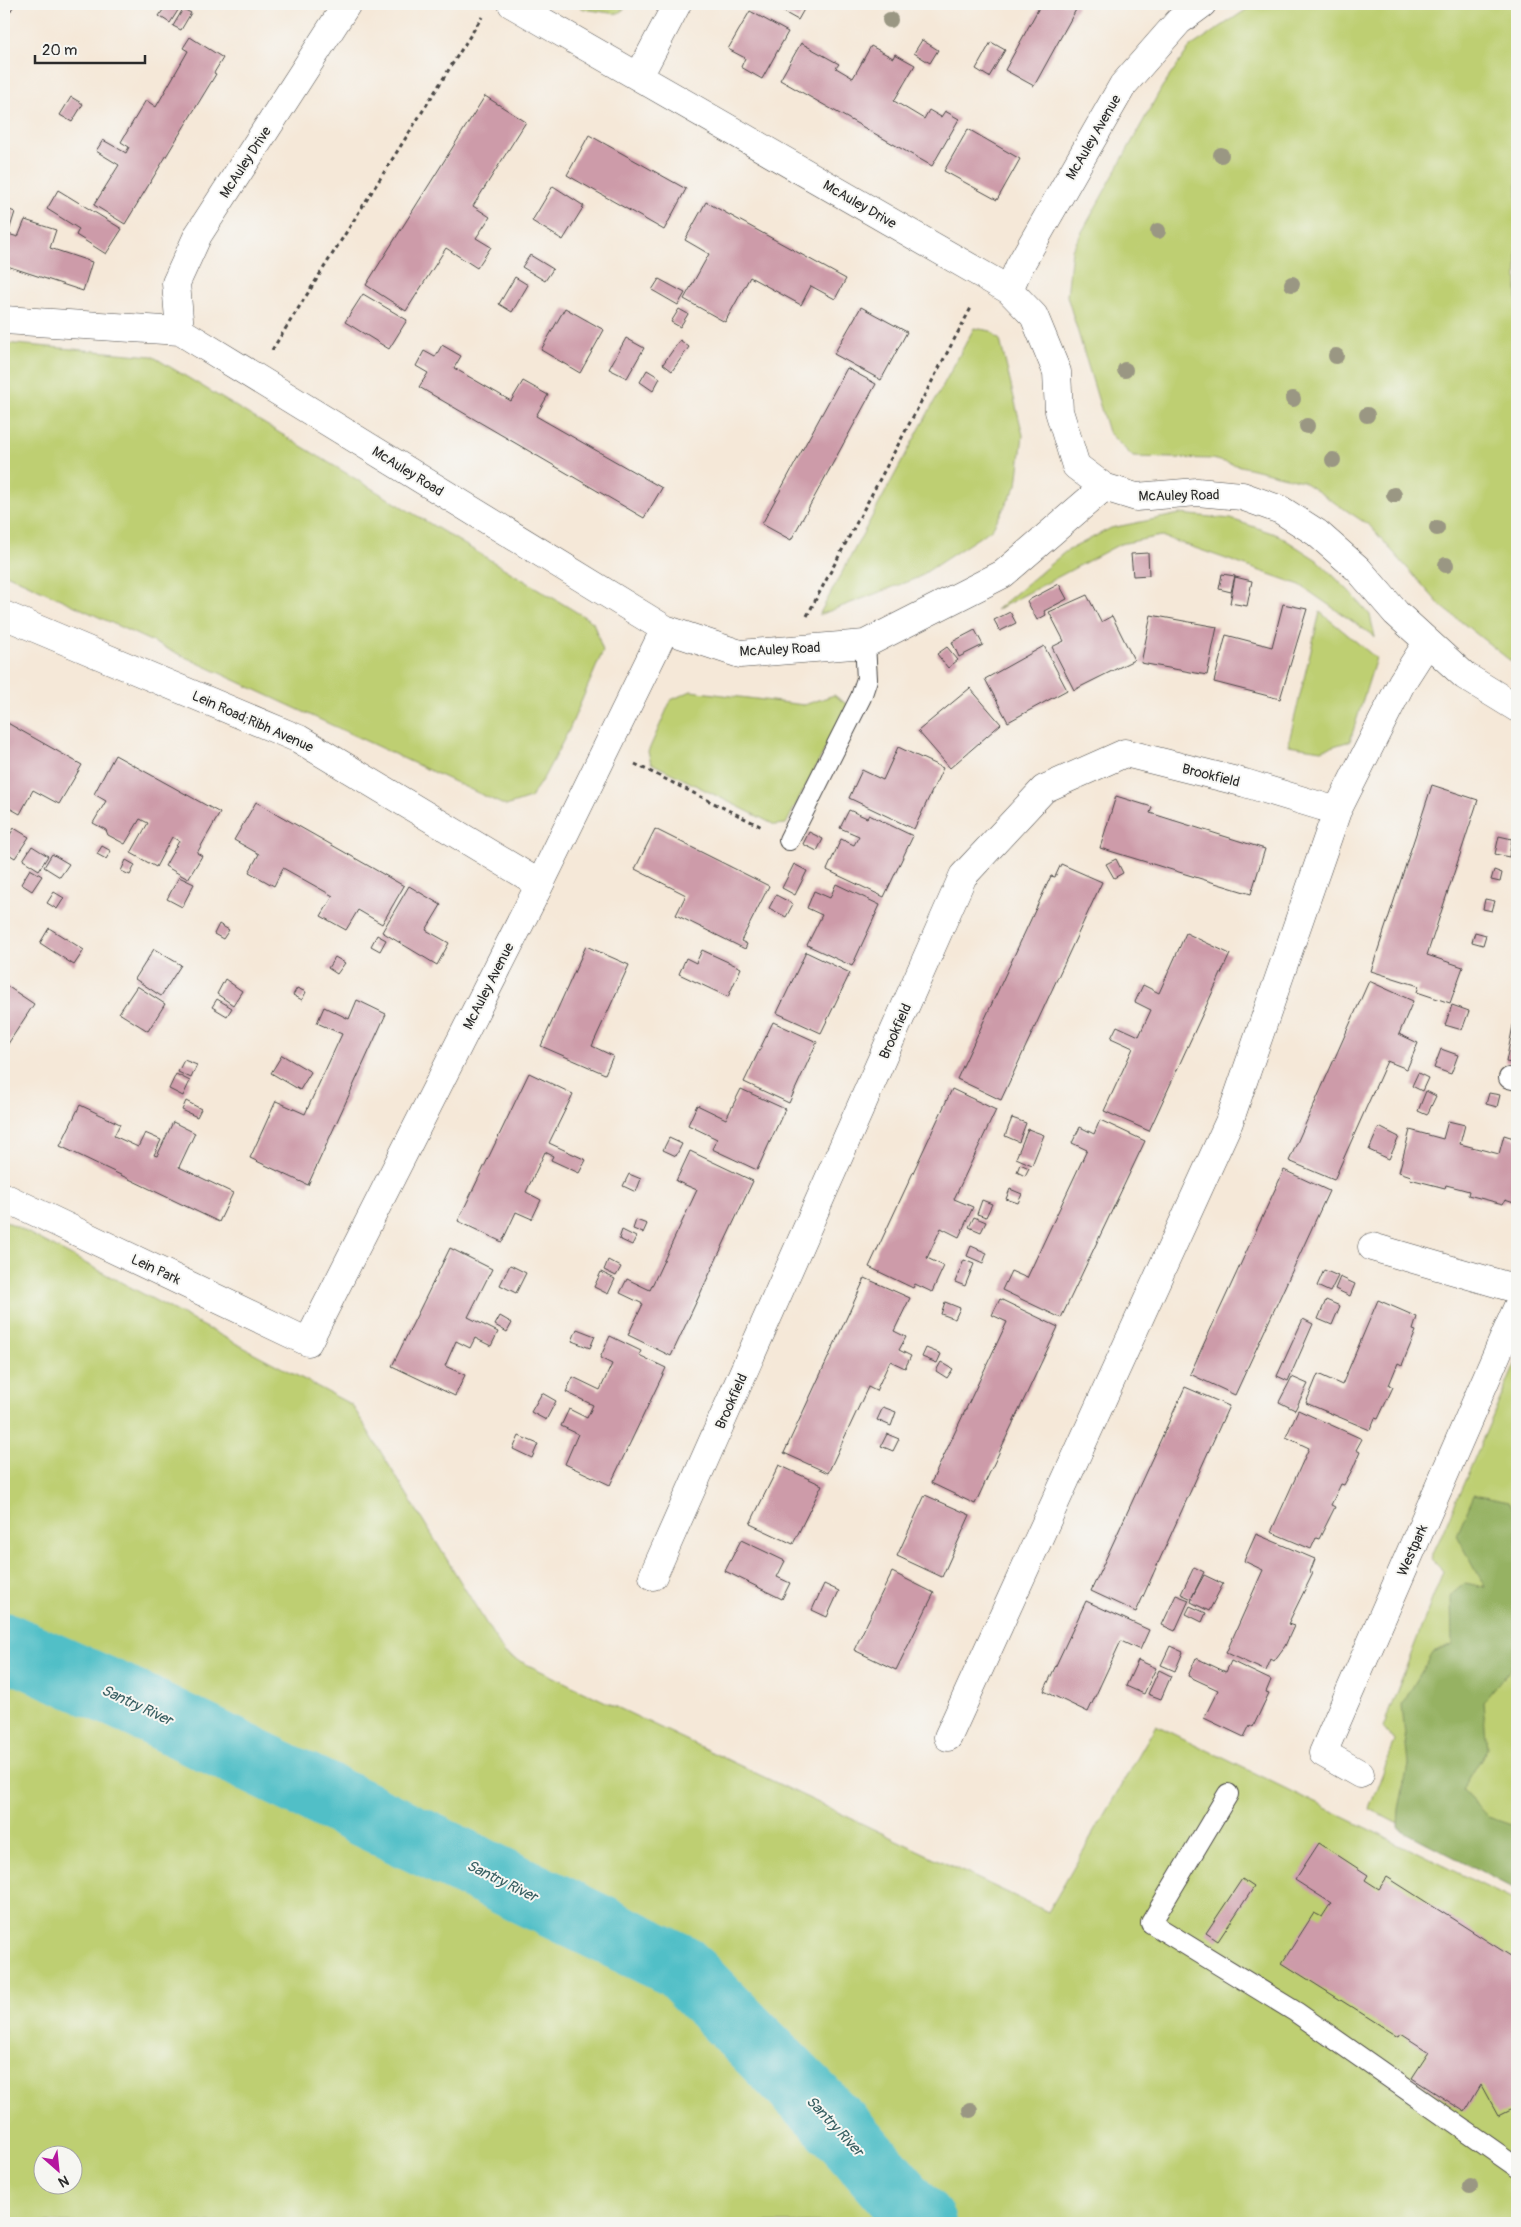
<svg xmlns="http://www.w3.org/2000/svg" width="1521" height="2227" viewBox="0 0 1521 2227" font-family="Pangolin,sans-serif">
  <rect width="100%" height="100%" fill="#f6f6f2"/>
  <filter id="ink" filterUnits="userSpaceOnUse"><feTurbulence type="fractalNoise" baseFrequency=".02" numOctaves="2"/><feDisplacementMap in="SourceGraphic" scale="10" xChannelSelector="R" yChannelSelector="G"/><feConvolveMatrix kernelMatrix="1 2 1 2 8 2 1 2 1" color-interpolation-filters="sRGB"/></filter>
  <filter id="wash" filterUnits="userSpaceOnUse"><feTurbulence type="fractalNoise" baseFrequency=".0096" numOctaves="4" result="noise"/><feDisplacementMap in="SourceGraphic" scale="20" xChannelSelector="R" yChannelSelector="G"/><feGaussianBlur stdDeviation="1.12" result="paint"/><feColorMatrix in="noise" values="0 0 0 0 0 0 0 0 0 0 0 0 0 0 0 0 0 1.4 0 .05"/><feComposite in="paint" operator="in"/></filter>
  <g filter="url(#wash)">
    <rect width="100%" height="100%" fill="#f5e8d8"/>
    <path fill="#becf72" stroke="#747d4e" fill-rule="evenodd" d="M 575,4 L 631,4 L 617,14 L 584,9 Z
      M 1255,4 L 1517,4 L 1517,666 L 1440,605 L 1370,526 L 1302,481 L 1212,459 L 1133,457 L 1108,432 L 1067,296 L 1072,250 L 1162,87 L 1190,47 Z
      M 974,328 L 991,331 L 1000,340 L 1023,435 L 1017,485 L 992,529 L 917,578 L 819,615 Z
      M 4,343 L 152,356 L 593,622 L 603,651 L 569,730 L 544,777 L 530,798 L 506,806 L 4,573 Z
      M 1180,514 L 1231,519 L 1278,535 L 1317,560 L 1349,591 L 1370,615 L 1375,637 L 1300,585 L 1161,536 L 1120,544 L 996,610 L 1065,552 L 1111,528 Z
      M 1320,612 L 1376,658 L 1350,741 L 1321,750 L 1288,745 Z
      M 691,691 L 804,705 L 834,695 L 848,705 L 786,824 L 775,825 L 651,763 L 648,752 L 671,700 Z
      M 4,1220 L 352,1405 L 505,1654 L 1048,1912 L 1156,1725 L 1517,1902 L 1517,2223 L 4,2223 ZM 42,2154 L 72,2154 L 72,2184 L 42,2184 Z
      M 1517,1360 L 1517,1885 L 1369,1809 L 1395,1741 L 1383,1727 L 1443,1571 L 1431,1559 Z"/>
    <path fill="#96b264" stroke="#606e48" d="M 1474,1495 L 1509,1502 L 1517,1514 L 1517,1660 L 1483,1702 L 1487,1749 L 1462,1790 L 1488,1817 L 1517,1827 L 1517,1890 L 1398,1828 L 1399,1809 L 1408,1765 L 1402,1705 L 1433,1652 L 1452,1644 L 1451,1595 L 1465,1583 L 1485,1587 L 1457,1535 Z"/>
    <g fill="none" stroke-linecap="round" stroke-linejoin="round">
      <path stroke="#51bfc7" stroke-width="66" d="M 4,1645 L 119,1696 L 679,1966 L 846,2135 L 923,2223"/>
    </g>
    <g id="blocks">
      <path fill="#cd9ba9" d="M 4,4 L 13,7 L 4,22 Z
        M 167,4 L 182,4 L 170,23 L 159,16 Z
        M 783,4 L 807,4 L 798,20 L 780,10 Z
        M 1041,4 L 1074,4 L 1078,6 L 1034,86 L 1005,70 Z
        M 183,9 L 191,13 L 181,30 L 173,26 Z
        M 750,11 L 788,32 L 762,79 L 741,67 L 745,58 L 728,49 Z
        M 190,37 L 223,58 L 214,73 L 216,74 L 125,224 L 94,205 L 119,165 L 96,151 L 103,140 L 126,153 L 129,147 L 121,142 L 131,125 L 146,100 L 156,107 L 188,51 L 183,48 Z
        M 922,40 L 938,50 L 930,63 L 914,53 Z
        M 991,42 L 1005,50 L 989,77 L 976,69 Z
        M 801,43 L 839,64 L 836,68 L 853,78 L 871,46 L 893,58 L 895,54 L 915,65 L 894,101 L 924,119 L 929,110 L 941,117 L 945,111 L 959,119 L 932,166 L 780,80 Z
        M 485,96 L 526,122 L 473,206 L 490,217 L 476,238 L 491,247 L 477,268 L 446,248 L 406,311 L 366,285 Z
        M 71,97 L 83,104 L 72,122 L 60,115 Z
        M 968,129 L 1020,159 L 997,200 L 944,171 Z
        M 589,135 L 686,189 L 664,230 L 567,175 Z
        M 553,186 L 584,206 L 563,240 L 532,221 Z
        M 58,190 L 122,229 L 106,254 L 76,235 L 79,229 L 47,209 Z
        M 706,202 L 846,279 L 835,299 L 811,286 L 801,305 L 750,277 L 725,322 L 684,299 L 709,254 L 685,240 Z
        M 4,208 L 15,212 L 8,234 L 18,237 L 25,220 L 56,230 L 50,248 L 92,262 L 83,291 L 4,265 Z
        M 530,255 L 553,269 L 545,281 L 522,267 Z
        M 515,277 L 528,285 L 512,312 L 499,304 Z
        M 659,279 L 685,293 L 678,305 L 652,290 Z
        M 363,294 L 407,320 L 389,349 L 345,322 Z
        M 861,307 L 907,332 L 881,380 L 834,354 Z
        M 565,308 L 604,330 L 580,373 L 541,350 Z
        M 679,309 L 688,314 L 680,327 L 671,322 Z
        M 626,338 L 644,348 L 627,378 L 609,369 Z
        M 680,340 L 689,347 L 672,371 L 663,364 Z
        M 442,345 L 461,356 L 454,368 L 511,401 L 523,381 L 548,395 L 536,416 L 662,488 L 644,518 L 419,387 L 428,373 L 416,366 L 424,351 L 435,357 Z
        M 847,368 L 876,384 L 791,540 L 762,524 Z
        M 647,370 L 660,378 L 653,391 L 640,382 Z
        M 1148,553 L 1149,575 L 1133,576 L 1131,554 Z
        M 1222,574 L 1235,576 L 1231,592 L 1219,589 Z
        M 1235,577 L 1252,581 L 1247,606 L 1230,603 Z
        M 1059,584 L 1067,599 L 1044,611 L 1046,615 L 1037,620 L 1027,601 Z
        M 1087,595 L 1101,622 L 1112,616 L 1134,660 L 1074,690 L 1052,647 L 1064,641 L 1049,612 Z
        M 1283,604 L 1307,609 L 1280,699 L 1214,682 L 1226,635 L 1272,647 Z
        M 1010,612 L 1016,623 L 1000,631 L 994,620 Z
        M 1151,615 L 1217,627 L 1207,675 L 1141,663 Z
        M 975,630 L 983,645 L 959,657 L 952,642 Z
        M 1044,646 L 1067,690 L 1008,722 L 985,679 Z
        M 947,647 L 958,660 L 948,668 L 937,654 Z
        M 970,688 L 1001,724 L 950,768 L 918,731 Z
        M 4,721 L 82,765 L 59,804 L 33,790 L 20,814 L 4,805 Z
        M 898,747 L 943,768 L 914,829 L 849,798 L 862,770 L 883,780 Z
        M 115,755 L 220,813 L 197,853 L 202,856 L 188,879 L 165,866 L 179,841 L 172,837 L 156,867 L 131,853 L 148,823 L 140,819 L 125,844 L 108,835 L 106,830 L 93,823 L 106,801 L 94,794 Z
        M 1432,785 L 1478,800 L 1427,955 L 1463,967 L 1450,1003 L 1417,992 L 1419,986 L 1371,971 Z
        M 1116,796 L 1152,807 L 1150,813 L 1265,849 L 1251,894 L 1100,848 Z
        M 256,802 L 404,886 L 382,924 L 358,910 L 346,930 L 321,916 L 333,896 L 283,868 L 274,886 L 249,872 L 259,854 L 234,840 Z
        M 849,810 L 867,818 L 869,815 L 913,836 L 884,897 L 827,870 L 841,839 L 854,845 L 859,836 L 840,828 Z
        M 14,828 L 29,837 L 15,858 L 4,851 L 4,845 Z
        M 655,829 L 769,886 L 741,941 L 747,944 L 745,949 L 676,915 L 686,895 L 635,869 Z
        M 809,832 L 823,839 L 817,851 L 803,844 Z
        M 1499,836 L 1512,839 L 1509,857 L 1495,854 Z
        M 32,846 L 48,856 L 39,870 L 23,860 Z
        M 102,846 L 111,851 L 106,859 L 97,854 Z
        M 52,854 L 69,864 L 60,877 L 44,867 Z
        M 1116,859 L 1123,873 L 1114,878 L 1106,864 Z
        M 126,860 L 135,865 L 130,875 L 121,871 Z
        M 794,864 L 807,871 L 795,895 L 782,888 Z
        M 1061,864 L 1102,882 L 1001,1100 L 957,1079 L 1051,876 L 1055,877 Z
        M 30,869 L 42,876 L 32,891 L 21,884 Z
        M 1494,870 L 1502,873 L 1500,882 L 1491,880 Z
        M 179,877 L 194,884 L 182,907 L 167,899 Z
        M 836,884 L 880,905 L 852,966 L 807,945 L 822,915 L 807,908 L 814,891 L 830,898 Z
        M 409,886 L 441,905 L 426,930 L 449,943 L 437,965 L 382,932 Z
        M 54,892 L 64,898 L 57,909 L 47,903 Z
        M 776,895 L 793,904 L 786,917 L 769,908 Z
        M 1485,899 L 1495,901 L 1492,911 L 1483,909 Z
        M 219,924 L 229,930 L 223,939 L 214,934 Z
        M 49,928 L 84,950 L 74,965 L 40,943 Z
        M 1475,932 L 1486,935 L 1483,945 L 1472,942 Z
        M 1186,933 L 1230,954 L 1149,1131 L 1104,1111 L 1133,1048 L 1111,1038 L 1117,1026 L 1139,1036 L 1151,1010 L 1135,1002 L 1143,985 L 1159,993 Z
        M 377,935 L 386,940 L 380,951 L 371,946 Z
        M 586,946 L 629,965 L 592,1046 L 613,1056 L 605,1074 L 541,1046 Z
        M 154,949 L 181,965 L 161,996 L 135,979 Z
        M 702,950 L 741,968 L 728,997 L 679,974 L 686,958 L 696,963 Z
        M 806,952 L 850,973 L 821,1033 L 777,1013 Z
        M 335,957 L 345,963 L 337,974 L 328,968 Z
        M 225,979 L 242,991 L 233,1005 L 217,994 Z
        M 1369,981 L 1413,1001 L 1399,1034 L 1418,1043 L 1407,1069 L 1387,1061 L 1334,1180 L 1289,1161 Z
        M 4,984 L 34,1004 L 4,1050 Z
        M 137,986 L 165,1004 L 148,1031 L 119,1013 Z
        M 297,988 L 306,992 L 302,1000 L 293,995 Z
        M 217,999 L 232,1008 L 227,1016 L 212,1007 Z
        M 357,1000 L 386,1014 L 308,1185 L 250,1158 L 276,1101 L 305,1114 L 342,1034 L 317,1023 L 324,1007 L 349,1019 Z
        M 1452,1005 L 1469,1011 L 1462,1030 L 1445,1025 Z
        M 1515,1015 L 1517,1016 L 1517,1064 L 1506,1062 Z
        M 773,1022 L 817,1042 L 789,1103 L 744,1082 Z
        M 1441,1049 L 1458,1055 L 1451,1074 L 1434,1068 Z
        M 282,1055 L 311,1072 L 300,1090 L 271,1073 Z
        M 184,1060 L 197,1065 L 191,1078 L 178,1072 Z
        M 529,1073 L 573,1094 L 549,1143 L 586,1160 L 579,1173 L 551,1160 L 553,1156 L 545,1152 L 526,1192 L 541,1200 L 532,1219 L 516,1212 L 502,1242 L 458,1221 Z
        M 1418,1073 L 1428,1078 L 1422,1091 L 1412,1086 Z
        M 176,1074 L 190,1081 L 183,1096 L 169,1089 Z
        M 741,1089 L 785,1109 L 757,1170 L 712,1149 L 717,1139 L 688,1125 L 697,1105 L 726,1119 Z
        M 952,1089 L 996,1110 L 954,1199 L 973,1207 L 959,1237 L 941,1228 L 927,1258 L 944,1266 L 932,1292 L 915,1284 L 913,1288 L 869,1267 Z
        M 1426,1091 L 1436,1096 L 1427,1115 L 1418,1111 Z
        M 1489,1093 L 1500,1095 L 1497,1107 L 1486,1104 Z
        M 186,1101 L 201,1109 L 197,1117 L 182,1110 Z
        M 80,1105 L 120,1124 L 114,1136 L 138,1147 L 145,1133 L 161,1140 L 154,1155 L 157,1156 L 173,1122 L 195,1133 L 179,1167 L 233,1193 L 219,1222 L 60,1146 Z
        M 1012,1118 L 1026,1123 L 1019,1142 L 1005,1136 Z
        M 1100,1120 L 1145,1141 L 1061,1318 L 1002,1290 L 1011,1271 L 1027,1278 L 1087,1150 L 1072,1143 L 1080,1127 L 1094,1134 Z
        M 1448,1121 L 1465,1125 L 1460,1144 L 1499,1154 L 1504,1135 L 1517,1139 L 1517,1204 L 1505,1200 L 1503,1204 L 1468,1195 L 1469,1191 L 1458,1188 L 1446,1185 L 1445,1188 L 1410,1179 L 1411,1176 L 1399,1172 L 1410,1130 L 1443,1139 Z
        M 1379,1127 L 1399,1137 L 1389,1159 L 1369,1150 Z
        M 1028,1129 L 1044,1135 L 1032,1165 L 1016,1158 Z
        M 669,1138 L 682,1144 L 676,1156 L 663,1150 Z
        M 690,1151 L 753,1181 L 671,1356 L 628,1335 L 643,1304 L 620,1293 L 627,1279 L 650,1290 L 697,1190 L 676,1181 Z
        M 1020,1164 L 1029,1168 L 1025,1176 L 1017,1172 Z
        M 1284,1170 L 1329,1191 L 1235,1395 L 1190,1374 Z
        M 629,1174 L 641,1179 L 636,1192 L 623,1186 Z
        M 1010,1189 L 1022,1194 L 1018,1203 L 1006,1199 Z
        M 982,1200 L 992,1204 L 986,1217 L 977,1214 Z
        M 974,1217 L 986,1222 L 981,1232 L 969,1227 Z
        M 636,1220 L 647,1224 L 643,1233 L 633,1229 Z
        M 622,1230 L 636,1237 L 632,1245 L 619,1239 Z
        M 971,1246 L 987,1253 L 983,1263 L 967,1256 Z
        M 450,1248 L 492,1269 L 468,1317 L 498,1332 L 491,1346 L 475,1338 L 470,1348 L 456,1341 L 445,1366 L 465,1375 L 455,1396 L 392,1366 Z
        M 608,1260 L 621,1267 L 616,1276 L 604,1270 Z
        M 964,1260 L 974,1264 L 965,1286 L 955,1282 Z
        M 510,1265 L 526,1273 L 516,1293 L 500,1285 Z
        M 1324,1270 L 1338,1276 L 1330,1292 L 1317,1286 Z
        M 601,1272 L 615,1279 L 608,1294 L 594,1287 Z
        M 1340,1277 L 1355,1284 L 1350,1296 L 1335,1289 Z
        M 865,1278 L 910,1298 L 894,1331 L 906,1337 L 899,1350 L 911,1356 L 905,1368 L 890,1361 L 876,1391 L 868,1387 L 828,1473 L 784,1453 Z
        M 1000,1299 L 1058,1327 L 975,1504 L 931,1483 L 1007,1322 L 992,1315 Z
        M 1326,1300 L 1340,1306 L 1332,1325 L 1318,1319 Z
        M 1378,1300 L 1417,1317 L 1413,1330 L 1416,1331 L 1402,1365 L 1398,1363 L 1389,1385 L 1393,1387 L 1378,1419 L 1375,1418 L 1370,1430 L 1306,1403 L 1318,1374 L 1342,1385 Z
        M 945,1302 L 960,1308 L 955,1319 L 941,1314 Z
        M 500,1316 L 512,1323 L 507,1332 L 495,1325 Z
        M 1303,1319 L 1313,1324 L 1288,1381 L 1277,1376 Z
        M 577,1329 L 595,1336 L 590,1348 L 572,1341 Z
        M 610,1336 L 641,1351 L 639,1355 L 666,1368 L 610,1485 L 565,1464 L 578,1434 L 561,1426 L 569,1409 L 587,1418 L 593,1405 L 566,1392 L 573,1377 L 600,1390 L 612,1364 L 600,1358 Z
        M 926,1348 L 941,1354 L 937,1363 L 922,1357 Z
        M 941,1362 L 953,1369 L 947,1378 L 936,1371 Z
        M 1292,1377 L 1308,1384 L 1295,1410 L 1279,1402 Z
        M 1185,1387 L 1229,1406 L 1136,1612 L 1091,1591 Z
        M 542,1393 L 556,1401 L 546,1420 L 531,1412 Z
        M 883,1407 L 896,1412 L 891,1426 L 877,1420 Z
        M 1298,1410 L 1362,1439 L 1356,1450 L 1360,1452 L 1353,1468 L 1344,1485 L 1341,1484 L 1331,1505 L 1335,1507 L 1319,1539 L 1316,1538 L 1311,1549 L 1271,1532 L 1309,1448 L 1286,1437 Z
        M 887,1434 L 899,1439 L 893,1451 L 881,1446 Z
        M 519,1436 L 538,1444 L 532,1458 L 513,1449 Z
        M 779,1465 L 822,1485 L 793,1544 L 750,1524 Z
        M 925,1495 L 970,1515 L 942,1577 L 897,1556 Z
        M 1256,1534 L 1315,1559 L 1310,1572 L 1313,1573 L 1288,1624 L 1294,1626 L 1285,1646 L 1274,1661 L 1271,1659 L 1266,1671 L 1226,1653 L 1263,1570 L 1244,1561 Z
        M 741,1540 L 785,1561 L 777,1577 L 790,1583 L 782,1599 L 725,1571 Z
        M 1194,1567 L 1204,1572 L 1192,1597 L 1204,1575 L 1223,1584 L 1209,1611 L 1191,1602 L 1192,1599 L 1181,1594 Z
        M 892,1572 L 934,1593 L 896,1670 L 854,1650 Z
        M 824,1584 L 839,1591 L 827,1617 L 812,1610 Z
        M 1176,1595 L 1189,1600 L 1175,1631 L 1162,1625 Z
        M 1086,1601 L 1149,1630 L 1140,1650 L 1121,1641 L 1088,1712 L 1044,1691 Z
        M 1190,1606 L 1206,1613 L 1202,1622 L 1186,1614 Z
        M 1170,1646 L 1183,1652 L 1175,1671 L 1161,1665 Z
        M 1196,1658 L 1226,1672 L 1231,1661 L 1271,1680 L 1266,1692 L 1269,1693 L 1253,1727 L 1250,1725 L 1244,1737 L 1204,1718 L 1218,1690 L 1188,1676 Z
        M 1138,1660 L 1156,1668 L 1144,1694 L 1126,1686 Z
        M 1159,1670 L 1171,1676 L 1161,1699 L 1148,1694 Z
        M 1319,1843 L 1368,1875 L 1365,1880 L 1379,1889 L 1387,1877 L 1517,1960 L 1517,2108 L 1516,2107 L 1498,2116 L 1481,2085 L 1465,2112 L 1412,2078 L 1429,2052 L 1401,2034 L 1399,2037 L 1282,1963 L 1314,1913 L 1322,1917 L 1331,1903 L 1295,1880 Z
        M 1242,1879 L 1254,1887 L 1218,1941 L 1206,1933 Z"/>
    </g>
  </g>
  <g filter="url(#ink)">
    <use href="#blocks" fill-opacity="0" stroke="#494745" stroke-width="1"/>
    <g fill="none" stroke-linecap="round" stroke-linejoin="round">
      <g stroke="#494745" stroke-width="22">
        <path id="service" d="M 789,840 L 861,697 L 867,679 L 865,644
          M 1509,1078 L 1517,1080
          M 1228,1794 L 1151,1923 L 1296,2012 L 1517,2167"/>
      </g>
      <g stroke="#494745" stroke-width="29">
        <path id="minor" d="M 512,4 L 1009,290 L 1034,316 L 1057,372 L 1059,411 L 1076,466 L 1104,487 L 1136,497 L 1197,492 L 1242,496 L 1281,510 L 1317,533 L 1358,569 L 1396,613 L 1465,676 L 1517,708
          M 639,76 L 677,4
          M 1009,290 L 1019,267 L 1123,85 L 1179,21 L 1202,4
          M 4,320 L 180,331 L 665,629 L 740,654 L 865,644 L 1003,574 L 1104,487
          M 180,331 L 176,283 L 198,235 L 347,4
          M 4,615 L 299,739 L 540,884
          M 4,1197 L 308,1342 L 540,884 L 665,629
          M 1372,1247 L 1517,1289
          M 653,1576 L 963,876 L 1044,789 L 1125,753 L 1245,783 L 1337,811
          M 948,1737 L 1229,1122 L 1337,811 L 1402,682 L 1427,643
          M 1360,1774 L 1323,1753 L 1517,1308"/>
      </g>
      <path stroke="#494745" stroke-width="3" stroke-dasharray="4 4" stroke-linecap="butt" d="M 272,350 L 482,17
        M 807,616 L 972,306
        M 635,764 L 764,828"/>
      <use href="#service" stroke="#fff" stroke-width="20"/>
      <use href="#minor" stroke="#fff" stroke-width="28"/>
    </g>
    <g fill="#9a9783">
      <circle cx="890" cy="20" r="8"/>
      <circle cx="1221" cy="155" r="8"/>
      <circle cx="1158" cy="231" r="8"/>
      <circle cx="1292" cy="284" r="8"/>
      <circle cx="1336" cy="356" r="8"/>
      <circle cx="1125" cy="370" r="8"/>
      <circle cx="1293" cy="399" r="8"/>
      <circle cx="1367" cy="415" r="8"/>
      <circle cx="1307" cy="426" r="8"/>
      <circle cx="1333" cy="460" r="8"/>
      <circle cx="1394" cy="495" r="8"/>
      <circle cx="1437" cy="528" r="8"/>
      <circle cx="1446" cy="565" r="8"/>
      <circle cx="970" cy="2110" r="8"/>
      <circle cx="1470" cy="2186" r="8"/>
    </g>
  </g>
  <g text-anchor="middle" stroke-width="4" stroke-linejoin="round" paint-order="stroke">
    <g font-size="14" fill="#2b2b2b" stroke="#f6f6f2">
      <text transform="translate(1093 137) rotate(-60)" y="5">McAuley Avenue</text>
      <text transform="translate(245 162) rotate(-57)" y="5">McAuley Drive</text>
      <text transform="translate(860 204) rotate(30)" y="5">McAuley Drive</text>
      <text transform="translate(408 471) rotate(32)" y="5">McAuley Road</text>
      <text transform="translate(1179 495) rotate(-1)" y="5">McAuley Road</text>
      <text transform="translate(780 649) rotate(-3)" y="5">McAuley Road</text>
      <text transform="translate(253 721) rotate(24)" y="5">Lein Road;Ribh Avenue</text>
      <text transform="translate(1211 775) rotate(14)" y="5">Brookfield</text>
      <text transform="translate(488 986) rotate(-63)" y="5">McAuley Avenue</text>
      <text transform="translate(895 1031) rotate(-66)" y="5">Brookfield</text>
      <text transform="translate(156 1269) rotate(25)" y="5">Lein Park</text>
      <text transform="translate(731 1401) rotate(-66)" y="5">Brookfield</text>
      <text transform="translate(1412 1550) rotate(-66)" y="5">Westpark</text>
    </g>
    <g font-size="15" font-style="italic" fill="#385f62" stroke="#f6f6f2">
      <text transform="translate(137 1705) rotate(25)" y="5">Santry River</text>
      <text transform="translate(502 1881) rotate(26)" y="5">Santry River</text>
      <text transform="translate(835 2126) rotate(47)" y="5">Santry River</text>
    </g>
  </g>
  <rect width="1521" height="2227" fill="none" stroke="#f6f6f2" stroke-width="20"/>
  <g transform="translate(58 2170) rotate(153)"><circle r="24" fill="#f6f6f2" stroke="#a5a5a2"/>
  <path d="M0-4L9 19L0 12L-9 19Z" fill="#b5179e"/>
  <text y="-8" font-size="14" font-weight="bold" text-anchor="middle" fill="#2b2b2b">N</text>
  </g>
  <path d="M35 55v8h110v-8" fill="none" stroke="#2b2b2b" stroke-width="2.5"/>
  <text x="42" y="55" font-size="15" fill="#2b2b2b" stroke="#f6f6f2" stroke-width="4" paint-order="stroke">20 m</text>
</svg>
